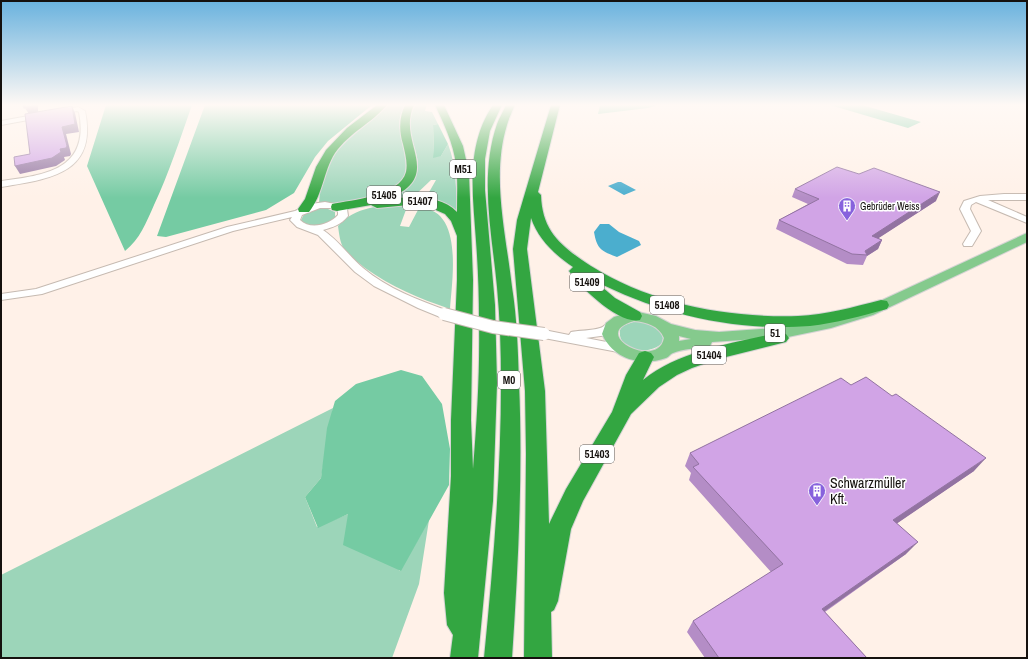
<svg xmlns="http://www.w3.org/2000/svg" width="1028" height="659" viewBox="0 0 1028 659" font-family="'Archivo Narrow',sans-serif">
  <rect width="100%" height="100%" fill="#fff1e8"/>
  <path fill="#9cd5b9" d="M 388,105 L 406,105 C 387,126 418,164 400,182 C 395,188 383,192 376,195 C 365,198 354,203 343,204 C 335,205 327,202 319,203 C 320,191 321,180 326,169 C 339,142 365,124 388,105 Z
    M 416,105 L 427,105 L 425,111 L 432,112 L 438,124 L 433,125 L 434,150 L 441,156 L 448,144 C 457,167 456,192 457,216 L 424,201 L 436,180 L 431,180 L 411,199 L 377,201 C 386,196 399,192 407,185 C 410,182 415,177 417,173 C 423,151 398,126 416,105 Z
    M 405,204 L 407,207 L 400,226 L 409,227 L 419,208 C 464,208 452,280 450,309 C 418,298 392,287 365,268 C 358,262 349,257 344,249 C 340,243 339,233 338,226 C 355,206 381,206 405,204 Z
    M 317,209 L 328,209 L 335,212 L 335,218 C 327,225 309,230 301,220 L 304,214 Z
    M 633,322 C 646,321 659,325 663,338 L 662,343 C 650,356 617,352 620,330 L 622,326 Z
    M 333,408 L 321,478 L 305,497 L 317,527 L 348,514 L 400,571 L 429,520 L 419,584 L 392,658 L 1,658 L 1,575 Z"/>
  <path fill="#75cba3" d="M 106,105 L 192,105 C 180,139 169,173 154,205 C 146,223 140,239 125,251 L 87,166 Z
    M 205,105 L 372,105 L 328,141 L 315,157 L 294,193 L 266,210 L 166,237 L 157,236 Z
    M 600,105 L 658,105 L 648,108 L 598,114 Z
    M 830,105 L 862,105 L 921,122 L 908,128 Z
    M 438,124 L 448,144 L 441,156 L 433,158 L 434,150 L 433,125 Z
    M 401,370 L 422,376 L 442,404 L 450,449 L 449,485 L 401,571 L 343,545 L 348,514 L 318,528 L 305,497 L 321,478 L 327,428 L 335,401 L 356,384 Z"/>
  <path fill="#4baece" d="M 618,182 L 621,182 L 636,190 L 624,195 L 608,186 Z
    M 600,224 L 609,224 L 619,232 L 639,241 L 641,245 L 617,257 C 601,251 597,249 594,232 Z"/>
  <g fill="none" stroke-linecap="round" stroke-linejoin="round">
    <g stroke="#c6bab1" stroke-width="2">
      <path id="minor" d="M 78,107 L 85,111 C 98,174 49,179 1,187 L 1,181 C 45,175 90,170 79,112 L 77,111 L 1,125 L 1,121 Z
        M 1004,194 L 1027,194 L 1027,200 L 988,200 L 1027,217 L 1027,223 L 976,202 L 971,205 L 970,209 L 981,231 L 972,246 L 964,246 L 963,244 L 971,231 L 960,209 L 964,201 L 980,196 Z
        M 325,202 L 340,205 L 347,209 L 348,216 C 341,225 333,227 323,230 C 338,240 349,256 363,268 C 388,289 418,300 448,311 L 450,314 L 448,317 L 440,317 L 418,308 L 374,286 L 355,272 L 318,235 L 297,227 L 290,220 L 292,217 L 233,231 L 42,294 L 1,300 L 1,294 L 36,289 L 227,227 L 295,211 L 311,204 ZM 320,208 L 331,208 L 338,210 L 338,215 C 329,225 310,230 300,220 L 302,215 Z
        M 613,320 L 617,321 L 619,324 L 608,335 L 586,338 L 622,345 L 624,348 L 622,351 L 618,352 L 544,338 L 540,337 L 538,334 L 540,331 L 544,330 L 569,335 L 571,332 C 580,330 591,331 600,328 C 605,327 607,322 613,320 Z"/>
    </g>
    <g stroke="#d5d4d4" stroke-width="2">
      <path id="major" d="M 1027,233 L 1027,242 L 873,315 L 831,328 L 788,337 L 712,342 L 710,346 C 701,348 681,349 673,353 C 670,354 669,357 666,358 C 641,367 613,359 602,334 L 606,323 L 614,317 L 634,311 L 656,316 L 671,324 L 695,330 L 719,332 L 788,327 L 830,319 L 863,309 ZM 634,321 C 647,322 659,326 664,338 C 658,371 587,334 634,321 ZM 679,336 L 691,339 L 679,341 Z"/>
    </g>
    <g stroke="#d5d4d4" stroke-width="2">
      <path id="highway" d="M 377,105 L 387,105 C 372,123 350,132 335,153 C 323,172 323,195 309,212 L 299,212 L 298,209 L 305,199 L 316,167 L 326,150 L 347,128 Z
        M 405,105 L 414,105 C 396,143 446,175 388,199 C 410,196 441,195 457,212 C 457,196 458,180 456,164 C 453,143 444,124 435,105 L 444,105 L 463,146 L 469,173 L 473,280 L 471,420 L 473,469 C 477,420 480,370 479,320 C 479,294 478,267 476,241 C 473,195 465,146 493,105 L 502,105 L 490,131 L 485,159 L 485,190 L 495,305 L 497,383 L 493,501 L 478,658 L 450,658 L 453,635 L 447,625 L 444,593 L 451,476 L 451,420 L 457,280 L 457,236 L 451,221 L 445,214 L 429,207 L 409,205 L 377,208 L 371,205 L 337,211 L 332,210 L 331,207 L 332,204 C 352,200 400,196 406,172 C 408,163 405,153 403,144 C 399,131 399,118 405,105 Z
        M 506,105 L 515,105 C 512,112 509,118 507,125 C 491,177 506,234 512,287 C 517,318 518,351 519,383 C 523,475 518,567 512,658 L 484,658 C 493,567 501,475 501,383 C 501,351 500,319 497,287 C 492,234 479,176 497,124 C 499,118 503,112 506,105 Z
        M 551,105 L 560,105 L 538,192 L 541,195 C 542,232 562,247 591,266 C 652,304 726,318 798,316 C 826,315 853,307 881,300 L 887,301 L 889,305 L 887,309 C 861,316 836,323 810,326 C 736,332 660,314 595,281 L 615,298 L 640,312 L 642,316 L 640,320 C 619,325 580,287 569,271 L 573,267 C 555,255 538,239 531,218 L 527,249 L 545,391 L 549,524 L 566,489 L 612,412 L 626,375 L 639,353 L 645,351 L 651,353 L 654,357 L 643,380 C 682,349 733,344 780,332 L 786,334 L 789,338 L 786,342 L 718,359 L 692,368 L 677,375 L 659,387 L 631,414 L 583,501 L 571,529 L 558,601 L 554,610 L 551,612 L 552,658 L 524,658 L 526,454 L 525,391 L 513,249 L 517,220 Z"/>
    </g>
    <use href="#minor" fill="#fff" fill-rule="evenodd"/>
    <use href="#major" fill="#85ca8d" fill-rule="evenodd"/>
    <use href="#highway" fill="#33a641" fill-rule="evenodd"/>
    <g stroke="#c6bab1" stroke-width="14" stroke-linecap="butt">
      <path id="minor-bridge" d="M 444,314 L 493,327 L 544,334"/>
    </g>
    <use href="#minor-bridge" stroke="#fff" stroke-width="12"/>
  </g>
  <path fill="#b48dc6" d="M 795,189 L 936,201 L 878,238 L 882,240 L 878,249 L 867,256 L 863,265 L 847,264 L 776,229 L 779,220 L 808,204 L 792,197 Z
    M 851,385 L 974,471 L 897,523 L 906,554 L 825,612 L 867,658 L 705,658 L 687,632 L 693,621 L 771,572 L 689,480 L 691,473 L 685,466 L 690,453 Z"/>
  <path fill="#9273a1" d="M 22,105 L 38,105 L 38,113 L 29,114 L 25,108 L 24,109 Z
    M 72,106 L 75,113 L 79,132 L 66,134 L 71,154 L 70,156 L 64,157 L 65,160 L 56,166 L 20,174 L 15,166 L 60,149 L 62,127 Z
    M 940,192 L 936,201 L 868,245 L 872,236 Z
    M 882,240 L 878,249 L 867,256 L 867,255 L 865,251 Z
    M 986,458 L 974,471 L 883,533 L 893,520 Z
    M 918,542 L 906,554 L 812,620 L 822,609 Z"/>
  <path fill="#d1a4e6" stroke="#9273a1" d="M 24,105 L 34,105 L 34,106 L 25,107 Z
    M 72,106 L 75,124 L 62,127 L 67,146 L 66,148 L 60,149 L 61,152 L 52,158 L 15,166 L 14,157 L 30,154 L 25,114 Z
    M 837,167 L 859,174 L 874,168 L 940,192 L 872,236 L 882,240 L 865,251 L 867,255 L 852,254 L 779,220 L 819,199 L 795,189 Z
    M 866,377 L 892,396 L 896,394 L 986,458 L 893,520 L 918,542 L 822,609 L 867,658 L 719,658 L 693,621 L 783,564 L 693,467 L 699,464 L 690,453 L 841,378 L 851,385 Z"/>
  <linearGradient id="sky" x2="0" y2="1"><stop stop-color="#69b2de"/><stop offset="0.53" stop-color="#fff9f5"/><stop offset="1" stop-color="#fff9f5" stop-opacity="0"/></linearGradient>
  <rect width="1028" height="198" fill="url(#sky)"/>
  <defs>
    <g id="building-pin" transform="scale(0.9)"><path d="M0 17L-7.5 6A9.5 9.5 0 1 1 7.5 6Z" fill="#8762dd" stroke="#fff"/><path d="M-4-6H4V6H1V3H-1V6H-4ZM-2.5-4.3h1.7v1.8h-1.7ZM.8-4.3h1.7v1.8H.8ZM-2.5-1h1.7V.8h-1.7ZM.8-1h1.7V.8H.8Z" fill="#fff"/></g>
  </defs>
  <g fill-rule="evenodd">
    <use href="#building-pin" x="847" y="206"/>
    <use href="#building-pin" x="817" y="491"/>
  </g>
  <g text-anchor="middle" stroke-width="3" stroke-linejoin="round" paint-order="stroke">
    <g font-size="10" fill="#15110e" stroke="#fff" text-anchor="start">
      <text x="860" y="210">Gebrüder Weiss</text>
    </g>
    <g fill="#fff" stroke="#5b5856" stroke-width="1">
      <rect x="450" y="160" width="26" height="18" rx="3"/>
      <rect x="367" y="186" width="34" height="18" rx="3"/>
      <rect x="403" y="192" width="34" height="18" rx="3"/>
      <rect x="570" y="273" width="34" height="18" rx="3"/>
      <rect x="650" y="296" width="34" height="18" rx="3"/>
      <rect x="765" y="324" width="20" height="18" rx="3"/>
      <rect x="692" y="346" width="34" height="18" rx="3"/>
      <rect x="498" y="371" width="22" height="18" rx="3"/>
      <rect x="580" y="445" width="34" height="18" rx="3"/>
    </g>
    <g font-size="11" font-weight="bold" fill="#15110e">
      <text x="463" y="173">M51</text>
      <text x="384" y="199">51405</text>
      <text x="420" y="205">51407</text>
      <text x="587" y="286">51409</text>
      <text x="667" y="309">51408</text>
      <text x="775" y="337">51</text>
      <text x="709" y="359">51404</text>
      <text x="509" y="384">M0</text>
      <text x="597" y="458">51403</text>
    </g>
    <g font-size="14" fill="#15110e" stroke="#fff" text-anchor="start">
      <text x="830" y="488">Schwarzmüller<tspan x="830" dy="16">Kft.</tspan></text>
    </g>
  </g>
  <rect width="1028" height="659" fill="none" stroke="#15110e" stroke-width="4"/>
</svg>
